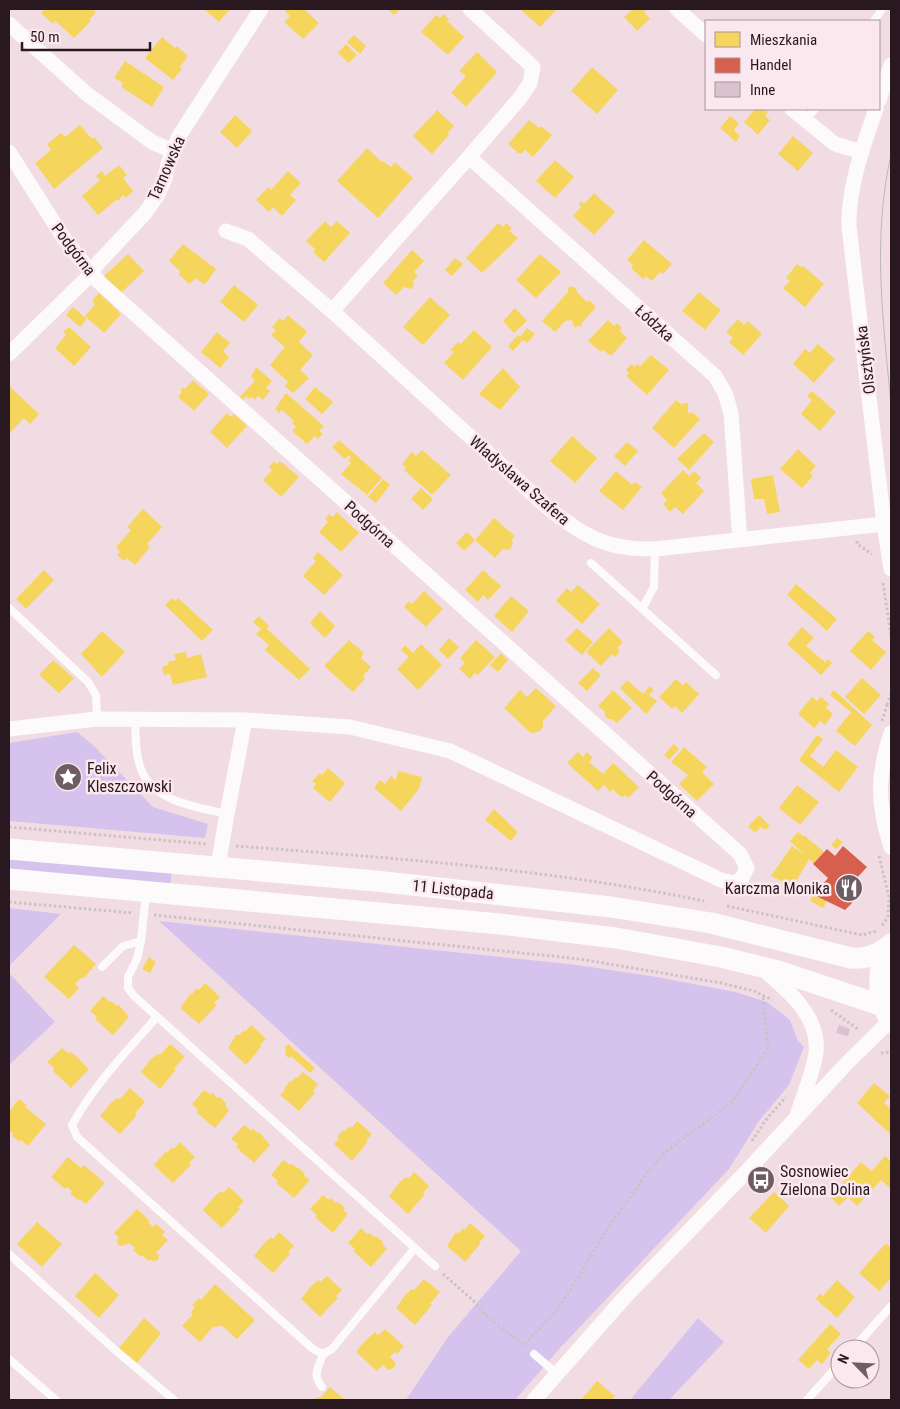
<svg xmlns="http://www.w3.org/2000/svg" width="900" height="1409" viewBox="0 0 900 1409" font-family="'Roboto Condensed',sans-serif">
  <rect width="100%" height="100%" fill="#f2dce4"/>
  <path fill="#d5c3ed" d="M 77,732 L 94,746 L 153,807 L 208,824 L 205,838 L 9,821 L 9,743 Z
    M 9,858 L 172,872 L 170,885 L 9,870 Z
    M 9,908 L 61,914 L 9,966 Z
    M 159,921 L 577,965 L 657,977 L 735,992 L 767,1002 L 790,1020 L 798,1041 L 804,1047 L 789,1085 L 759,1121 L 729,1169 L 561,1347 L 515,1400 L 406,1400 L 448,1337 L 521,1251 Z
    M 9,973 L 55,1022 L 9,1065 Z
    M 698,1318 L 724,1342 L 669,1400 L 630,1400 Z"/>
  <path fill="#f6d55c" d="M 45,9 L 92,9 L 96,12 L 89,20 L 91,21 L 74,38 L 55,21 L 53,24 L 41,13 Z
    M 204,9 L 230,9 L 219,22 Z
    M 287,9 L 304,9 L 319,23 L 303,39 L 284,22 L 290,16 L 285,11 Z
    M 387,9 L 400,9 L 394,15 Z
    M 522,9 L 557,9 L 540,27 L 521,10 Z
    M 633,9 L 647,9 L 644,12 L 650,19 L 637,31 L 624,17 Z
    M 443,14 L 449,19 L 447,21 L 464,37 L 448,55 L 421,32 L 436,15 L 440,18 Z
    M 354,35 L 366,46 L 360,54 L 347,42 Z
    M 162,37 L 175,48 L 177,46 L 188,56 L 180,67 L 182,69 L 173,80 L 145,58 Z
    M 346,44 L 357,55 L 349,63 L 338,53 Z
    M 477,52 L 497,72 L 466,107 L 451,93 L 466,76 L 459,71 Z
    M 125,61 L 164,87 L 152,107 L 121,87 L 123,83 L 114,78 Z
    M 592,67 L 618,90 L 597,114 L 571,91 Z
    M 755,109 L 764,109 L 768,112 L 765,116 L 770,120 L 758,135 L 744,122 Z
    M 437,110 L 454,126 L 447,133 L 449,135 L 432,154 L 413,136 Z
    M 235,115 L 252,131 L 237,148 L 220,132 Z
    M 730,116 L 739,123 L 734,130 L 740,136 L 736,142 L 720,128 Z
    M 529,120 L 539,128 L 541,126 L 552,135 L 533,157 L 525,150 L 522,153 L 518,153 L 508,144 Z
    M 80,125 L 92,139 L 94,137 L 103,148 L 54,189 L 35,163 L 51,150 L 47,144 L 61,133 L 65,137 Z
    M 793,136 L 813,153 L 798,171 L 778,154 Z
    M 367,148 L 382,162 L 383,161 L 391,167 L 395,162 L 413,178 L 378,218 L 337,181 Z
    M 555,160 L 574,177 L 555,198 L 536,181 Z
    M 119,165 L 127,175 L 123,178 L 133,191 L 126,198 L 123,195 L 118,201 L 116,200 L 98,215 L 82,196 L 100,180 L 96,176 L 102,171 L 105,176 Z
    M 288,171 L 301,183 L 290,195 L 296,200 L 282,216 L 273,207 L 269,212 L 256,200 L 268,187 L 271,190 Z
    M 594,193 L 615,212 L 594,235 L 573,216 L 581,207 L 579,204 L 581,201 L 584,204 Z
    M 325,221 L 331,227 L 337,221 L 350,233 L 324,262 L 313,252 L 315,249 L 306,241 Z
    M 498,223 L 503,227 L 506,223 L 512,228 L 509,231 L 518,238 L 482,273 L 466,258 Z
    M 644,240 L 672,264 L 663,274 L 660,272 L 652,281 L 646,276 L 643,279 L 631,268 L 633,265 L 627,260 Z
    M 183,244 L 216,269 L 207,282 L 203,284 L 196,278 L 189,284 L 179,275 L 180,271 L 169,261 Z
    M 412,250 L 424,261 L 414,272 L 418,276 L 413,281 L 414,285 L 411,289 L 404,287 L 396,295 L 383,283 Z
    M 128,254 L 144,271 L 120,294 L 104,276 Z
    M 540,254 L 561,272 L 536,298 L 516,280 Z
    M 455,258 L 463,264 L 452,276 L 445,270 Z
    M 797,264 L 801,267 L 803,266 L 824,284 L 805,307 L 783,288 L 790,281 L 786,278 Z
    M 234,285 L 258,305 L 244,322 L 220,302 Z
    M 570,286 L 576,288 L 577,292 L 587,302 L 589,300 L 596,307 L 582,323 L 582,326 L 574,327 L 572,320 L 565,321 L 555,332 L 542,321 L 568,292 L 568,289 Z
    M 699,292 L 721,310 L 705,330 L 682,311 Z
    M 99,293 L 121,314 L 104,333 L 85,316 L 95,304 L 92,301 Z
    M 430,297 L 450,315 L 423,345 L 403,327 Z
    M 73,307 L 87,319 L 80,327 L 66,315 Z
    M 515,308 L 527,321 L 514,333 L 503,321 Z
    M 288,315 L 307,332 L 299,342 L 313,355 L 300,370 L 309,378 L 293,393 L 285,386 L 288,382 L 270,365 L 285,347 L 271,335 L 276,330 L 272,327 L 280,318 L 283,321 Z
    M 738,319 L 744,325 L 748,321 L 762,334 L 743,355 L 729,342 L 733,338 L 726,332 Z
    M 608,320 L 614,326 L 617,323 L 622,328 L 620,331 L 627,338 L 611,356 L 603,350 L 601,352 L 588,341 Z
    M 69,327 L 91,347 L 74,366 L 55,348 L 66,335 L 63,332 Z
    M 527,328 L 535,334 L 527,343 L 523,340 L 513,351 L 508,346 L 518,335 L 520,337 Z
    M 474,330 L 492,347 L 463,380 L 444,363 L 454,352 L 450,350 L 458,342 L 461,344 Z
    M 217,332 L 230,343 L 223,351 L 229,357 L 220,368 L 201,352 Z
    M 818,344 L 835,359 L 814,383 L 793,364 L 805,349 L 810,353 Z
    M 651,355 L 669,370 L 647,395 L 626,376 L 629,373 L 626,370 L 631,364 L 635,367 L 637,364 L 640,366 Z
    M 256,367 L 272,381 L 266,388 L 270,391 L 263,400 L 258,396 L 255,400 L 252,397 L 249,399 L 246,396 L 243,400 L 240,397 L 255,381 L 251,377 Z
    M 503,368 L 520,387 L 500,410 L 479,394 Z
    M 193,380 L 209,394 L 194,411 L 178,397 L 182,392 L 180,391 L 183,387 L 185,389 Z
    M 9,386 L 39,414 L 30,424 L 24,418 L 9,434 Z
    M 315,387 L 333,402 L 322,414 L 305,399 Z
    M 812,391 L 836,412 L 820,431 L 801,414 L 812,400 L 807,396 Z
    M 286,393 L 324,426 L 319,431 L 323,434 L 318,439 L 315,436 L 307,444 L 292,431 L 296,427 L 292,423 L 294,421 L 282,410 L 279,413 L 275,409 Z
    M 676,400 L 681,404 L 688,403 L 688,413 L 692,412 L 700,419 L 674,448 L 652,428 Z
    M 227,413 L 231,417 L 234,414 L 247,426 L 227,448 L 210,432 Z
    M 704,433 L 714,442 L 689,470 L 677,459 Z
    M 572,436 L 597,458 L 575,483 L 550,461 Z
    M 339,440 L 382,478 L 367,495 L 341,474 L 351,463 L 348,461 L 351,457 L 349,455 L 345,459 L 332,447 Z
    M 627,442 L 638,451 L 625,466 L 614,456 Z
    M 798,449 L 816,466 L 810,473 L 813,476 L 802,488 L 780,469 Z
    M 422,450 L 451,475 L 432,495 L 404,470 L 406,468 L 402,464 L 412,452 L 416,456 Z
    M 274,461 L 277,464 L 280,461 L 299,477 L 281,497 L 263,480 L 272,470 L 269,467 Z
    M 683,470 L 689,476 L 694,471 L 701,478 L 696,483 L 704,491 L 683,514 L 675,507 L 670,512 L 663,504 L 667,500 L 661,493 Z
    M 616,471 L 632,485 L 635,482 L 642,487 L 623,510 L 599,491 Z
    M 773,475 L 780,512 L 767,514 L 764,499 L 754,499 L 751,479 Z
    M 383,479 L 390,485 L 376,503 L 368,497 Z
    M 421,488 L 433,499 L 423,510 L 411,499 Z
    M 143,509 L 162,527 L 147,544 L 150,547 L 135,565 L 127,558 L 124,561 L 117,555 L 120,552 L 116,547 L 131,530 L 127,527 Z
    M 337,512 L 359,533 L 341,552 L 319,532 L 328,522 L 325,519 L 329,514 L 333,517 Z
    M 494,518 L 515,536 L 511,540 L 513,543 L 511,548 L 508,550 L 503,549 L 495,558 L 475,540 Z
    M 467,532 L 475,540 L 464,551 L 456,543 Z
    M 318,552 L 343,575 L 324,595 L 303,576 L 316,561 L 313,558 Z
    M 44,570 L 54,580 L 26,609 L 16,599 Z
    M 483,570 L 501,586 L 488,600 L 483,595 L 478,602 L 465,590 Z
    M 796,584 L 837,619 L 827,631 L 787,595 Z
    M 578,585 L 600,604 L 582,624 L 556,601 L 567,588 L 571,592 Z
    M 424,591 L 443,609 L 426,627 L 404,607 L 409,601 L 412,604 Z
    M 511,596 L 529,611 L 512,632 L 494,616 Z
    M 172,598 L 176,601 L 178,598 L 213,630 L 202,641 L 165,605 Z
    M 320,611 L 335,626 L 325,638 L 310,623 Z
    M 259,616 L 269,626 L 267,629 L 310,669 L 299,680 L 265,650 L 269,645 L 256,634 L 261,629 L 253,622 Z
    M 802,627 L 814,638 L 806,646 L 825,662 L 828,659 L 832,663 L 821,675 L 787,644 Z
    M 577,628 L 593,642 L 582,655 L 565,640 Z
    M 609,628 L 623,642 L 617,648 L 620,651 L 615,657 L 612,654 L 601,666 L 586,652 Z
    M 102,631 L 125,652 L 102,677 L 81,654 Z
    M 868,631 L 875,637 L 872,640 L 886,652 L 871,670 L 850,651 Z
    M 449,638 L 459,647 L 448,659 L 439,650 Z
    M 349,640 L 364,653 L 361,658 L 371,667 L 363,676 L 365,679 L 353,692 L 324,666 Z
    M 476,640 L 495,657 L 478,675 L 475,673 L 470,679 L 459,669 L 465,663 L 460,658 Z
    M 421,644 L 442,665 L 418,690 L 397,669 L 409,657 L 401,650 L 405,645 L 413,653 Z
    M 186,652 L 187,658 L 201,654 L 207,677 L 173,685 L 170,674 L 164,675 L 162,667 L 168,665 L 168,662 L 176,660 L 174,654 Z
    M 501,653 L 508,660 L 498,672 L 490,665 Z
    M 53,660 L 74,678 L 59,693 L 39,675 Z
    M 593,668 L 601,675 L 587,691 L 578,683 Z
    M 862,678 L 881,695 L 864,714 L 845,697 Z
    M 676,679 L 683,685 L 686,682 L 699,694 L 682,713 L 675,706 L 672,709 L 659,697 Z
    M 627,680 L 643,694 L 650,686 L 654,690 L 649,695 L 657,701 L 646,714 L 620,688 Z
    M 536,688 L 556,706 L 543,721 L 543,727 L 539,732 L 531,733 L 504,708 L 520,690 L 527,697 Z
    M 613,690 L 632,708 L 617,723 L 612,719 L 608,719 L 605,716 L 605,712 L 598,706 Z
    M 834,690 L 872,725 L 855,746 L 836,731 L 851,712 L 830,695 Z
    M 812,697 L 817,701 L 821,697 L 829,704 L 826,708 L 833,714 L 825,725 L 820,721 L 814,728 L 798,714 Z
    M 817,735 L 823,739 L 810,756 L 823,767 L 836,750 L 858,767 L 839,792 L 799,760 Z
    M 674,744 L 679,749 L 669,760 L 664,755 Z
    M 684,747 L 707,767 L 702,772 L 714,784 L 697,801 L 679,784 L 688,775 L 671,762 Z
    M 578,752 L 583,757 L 587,752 L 593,758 L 589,762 L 603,774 L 613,763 L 639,787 L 628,798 L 625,795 L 624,797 L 620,796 L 612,789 L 610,792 L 604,785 L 598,791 L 567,763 Z
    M 328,768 L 345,783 L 330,802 L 313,788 L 316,784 L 312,781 L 320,773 L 322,775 Z
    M 398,771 L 422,777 L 419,789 L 401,811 L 374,788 L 380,780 L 385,784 L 391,776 L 396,780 Z
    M 797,785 L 819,802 L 800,825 L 779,808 Z
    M 494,809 L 518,832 L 511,841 L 485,820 Z
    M 759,815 L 770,826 L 765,830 L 761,827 L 755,833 L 748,826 Z
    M 798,832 L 803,836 L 804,835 L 824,852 L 814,864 L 809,859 L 793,887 L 771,876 L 792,846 L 805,855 L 790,841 Z
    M 837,838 L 843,842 L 836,849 L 831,845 Z
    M 813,895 L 827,901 L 823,908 L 810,901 Z
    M 74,945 L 96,964 L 84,978 L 82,977 L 75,984 L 79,988 L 69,999 L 44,977 Z
    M 149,957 L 156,962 L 150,973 L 142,969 Z
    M 205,983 L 220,997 L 214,1003 L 217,1005 L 199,1024 L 180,1008 L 191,993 L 192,994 L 197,988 L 199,990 Z
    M 103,996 L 110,1002 L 111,1001 L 117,1006 L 118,1004 L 129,1017 L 113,1035 L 95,1019 L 97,1017 L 90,1011 Z
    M 251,1025 L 266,1039 L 260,1045 L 261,1047 L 246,1065 L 228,1048 L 236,1035 L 239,1035 L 244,1030 L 245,1032 Z
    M 170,1044 L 185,1057 L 174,1068 L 176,1070 L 160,1089 L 141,1072 L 150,1060 L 158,1054 L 160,1055 Z
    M 288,1044 L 315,1068 L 310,1073 L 291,1056 L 289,1058 L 286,1056 L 285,1047 Z
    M 62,1048 L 68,1053 L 70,1052 L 76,1056 L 89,1069 L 71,1088 L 53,1071 L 54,1068 L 47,1062 Z
    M 303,1072 L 318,1084 L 313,1091 L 315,1093 L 299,1111 L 280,1095 L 285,1090 L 284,1089 L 290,1081 L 291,1082 L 296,1077 L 297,1078 Z
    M 874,1083 L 890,1096 L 884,1103 L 891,1109 L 891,1130 L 889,1133 L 857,1103 Z
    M 130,1088 L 145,1102 L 135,1113 L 137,1115 L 120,1134 L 100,1116 L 112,1102 L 118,1098 L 120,1099 Z
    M 204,1090 L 210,1094 L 213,1093 L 217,1098 L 220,1097 L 226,1103 L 226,1106 L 229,1111 L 215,1128 L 197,1113 L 198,1110 L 192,1104 Z
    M 19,1099 L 27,1105 L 25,1107 L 46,1124 L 28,1146 L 21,1140 L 20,1142 L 12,1136 L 13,1134 L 9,1130 L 9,1111 Z
    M 357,1121 L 372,1134 L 366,1141 L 368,1142 L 352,1161 L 334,1144 L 339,1139 L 337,1137 L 343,1130 L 345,1131 L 350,1126 L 352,1128 Z
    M 244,1125 L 251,1130 L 253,1129 L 258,1133 L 259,1132 L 270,1145 L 254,1163 L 236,1147 L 238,1144 L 231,1139 Z
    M 180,1142 L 195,1157 L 189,1163 L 191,1165 L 173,1183 L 154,1165 L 166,1151 L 167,1153 L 172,1147 L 174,1149 Z
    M 885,1156 L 891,1162 L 891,1189 L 881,1180 L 857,1206 L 848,1197 L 839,1206 L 830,1197 L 861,1162 L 872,1171 Z
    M 68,1157 L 81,1168 L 84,1165 L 105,1183 L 86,1204 L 80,1199 L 78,1200 L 70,1194 L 72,1191 L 67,1187 L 65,1189 L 51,1177 Z
    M 283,1160 L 290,1165 L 292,1164 L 297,1168 L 298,1167 L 305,1174 L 304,1176 L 310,1180 L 294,1198 L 276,1183 L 278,1181 L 271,1175 Z
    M 414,1172 L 429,1186 L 423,1193 L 425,1194 L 408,1214 L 389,1196 L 400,1182 L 406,1177 L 408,1179 Z
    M 229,1187 L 244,1201 L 238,1207 L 240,1209 L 222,1228 L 203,1210 L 215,1196 L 221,1191 L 223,1193 Z
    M 774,1192 L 789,1206 L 766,1233 L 749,1218 Z
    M 323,1195 L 329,1200 L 331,1198 L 336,1203 L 338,1202 L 345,1208 L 343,1210 L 348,1214 L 333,1233 L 315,1217 L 317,1215 L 310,1209 Z
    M 137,1209 L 150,1221 L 148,1222 L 153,1227 L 156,1224 L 165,1232 L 162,1235 L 168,1240 L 156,1253 L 159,1255 L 158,1260 L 153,1261 L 150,1259 L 149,1261 L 142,1255 L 141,1257 L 133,1250 L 135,1248 L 129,1243 L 127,1245 L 126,1243 L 124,1246 L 118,1245 L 117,1240 L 119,1238 L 114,1233 Z
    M 37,1222 L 62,1244 L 42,1267 L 17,1244 Z
    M 470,1223 L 485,1236 L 479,1243 L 480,1244 L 465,1262 L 447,1246 L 456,1232 L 458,1234 L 463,1228 L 464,1230 Z
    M 361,1228 L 367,1234 L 369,1233 L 375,1237 L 376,1236 L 383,1242 L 382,1244 L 387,1249 L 371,1267 L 353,1251 L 355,1249 L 348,1243 Z
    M 279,1232 L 294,1246 L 288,1252 L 290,1254 L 273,1273 L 254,1256 L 265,1242 L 271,1237 L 273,1239 Z
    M 886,1243 L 891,1248 L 891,1278 L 879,1291 L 859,1273 Z
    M 95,1273 L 119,1295 L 99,1318 L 75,1296 Z
    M 327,1276 L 342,1290 L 336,1296 L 338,1298 L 320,1317 L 301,1299 L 312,1285 L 318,1280 L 320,1282 Z
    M 424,1279 L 440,1292 L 430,1304 L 432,1305 L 415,1325 L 396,1308 L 406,1294 L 412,1289 L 414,1290 Z
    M 837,1280 L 855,1297 L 837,1318 L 816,1299 L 820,1293 L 823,1296 Z
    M 215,1284 L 255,1320 L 237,1339 L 222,1326 L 213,1327 L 200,1342 L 182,1326 L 193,1314 L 191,1312 L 195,1307 L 192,1305 L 199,1298 L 201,1300 Z
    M 144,1318 L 161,1333 L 137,1363 L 119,1348 Z
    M 830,1324 L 841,1334 L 827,1349 L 831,1353 L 822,1364 L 817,1360 L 809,1369 L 798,1360 Z
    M 385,1329 L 404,1346 L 397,1354 L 395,1352 L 390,1357 L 395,1362 L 395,1366 L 392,1369 L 388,1370 L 383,1365 L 377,1371 L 356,1352 L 362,1344 L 375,1332 L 378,1335 Z
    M 597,1381 L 615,1396 L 611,1400 L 581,1400 Z
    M 330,1387 L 345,1400 L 315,1400 L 318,1397 L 320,1398 Z"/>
  <path fill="#d6604d" d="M 843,846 L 867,867 L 855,880 L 862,886 L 862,891 L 856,898 L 852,898 L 852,903 L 845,910 L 814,895 L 828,878 L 813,864 L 827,849 L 835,856 Z"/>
  <path fill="#d9c3d0" d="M 839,1025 L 850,1029 L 848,1036 L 836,1033 Z"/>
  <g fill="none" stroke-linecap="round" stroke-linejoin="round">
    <path stroke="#ccc2c6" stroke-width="3" stroke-dasharray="2.5 2.5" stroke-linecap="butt" d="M 857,541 L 857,544 L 872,554
      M 883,583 L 891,636
      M 887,705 L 891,694
      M 882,721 L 887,705 L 891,707
      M 9,827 L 207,844
      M 236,846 C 393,858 550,869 704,901
      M 879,856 L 889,897 L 888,917 L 881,927
      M 9,902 L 133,913
      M 727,906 L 862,935 L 877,931
      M 154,915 L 580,959 L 721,983 L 754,991 L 772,1000
      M 831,1010 L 859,1030
      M 881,1053 L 891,1052
      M 752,1141 L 765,1121 L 786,1097
      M 443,1274 L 476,1303 L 484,1314 L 524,1345
      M 525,1344 L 556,1311 L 574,1284 L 610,1225 L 653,1165 L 669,1149 L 730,1104 L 740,1091 L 768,1048 L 763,995"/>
    <path stroke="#fdfafb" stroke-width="8" d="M 874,21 L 882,9
      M 806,119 L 815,109
      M 591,563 L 716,675
      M 9,608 L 88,682 L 96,695 L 97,719
      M 642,609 L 654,587 L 655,549
      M 135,719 C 136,736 135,754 141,769 C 153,802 197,807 227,814
      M 146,893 L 141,941 L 137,959 L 128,977 L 128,988 L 134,996 L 435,1266
      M 102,967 L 123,946 L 141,941
      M 156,1018 C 126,1052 94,1085 72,1125 L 77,1137 L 313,1349 L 323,1354 L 332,1349 L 415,1248
      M 9,1254 L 114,1349 L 174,1400
      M 853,1349 L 891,1306
      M 534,1354 L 557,1374
      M 9,1359 L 56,1400
      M 322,1387 C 312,1374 318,1369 323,1354
      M 807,1400 L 840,1363"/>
    <path stroke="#fdfafb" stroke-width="15" d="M 677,9 L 706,35
      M 9,24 L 87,94 L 152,142 L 173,151
      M 879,100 L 891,65
      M 792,109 L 835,144 L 862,152
      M 876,109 C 863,147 848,187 849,227 L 884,524 L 891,569
      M 9,152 L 65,240 L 99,282 L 740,854 L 747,868 L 742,878 L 734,883 L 721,880 L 450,751 L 350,727 L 245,720 L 97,719 L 9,729
      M 469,157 L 715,376 L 725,393 L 731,413 L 740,540
      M 226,231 L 248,239 L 332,311 L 546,506 C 568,524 595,544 624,547 C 634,549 644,549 655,549 L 884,524
      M 332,311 L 469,157 L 520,98 L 530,83 L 533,67 L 470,9
      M 9,354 L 85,280 L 99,262 L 145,213 L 157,196 L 165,178 L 168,164 L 179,136 L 261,9
      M 891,733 C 877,776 877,803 891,847
      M 218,866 L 227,814 L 245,720
      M 764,970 C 789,991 820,1017 816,1053 C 813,1073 804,1093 798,1113
      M 534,1400 L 625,1297 L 747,1171 L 848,1062 L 890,1021"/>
    <path stroke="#fdfafb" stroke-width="21" d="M 9,849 L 376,881 L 611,907 L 711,923 L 851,958 C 867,959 877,955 889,946
      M 9,879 L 500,924 L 616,938 L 721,957 L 778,971 L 883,1006
      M 891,944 C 875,968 877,998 891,1022"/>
    <path stroke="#bbb6b8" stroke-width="1" d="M 891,155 C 872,238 883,320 891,404"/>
  </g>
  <defs>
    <g id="sight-disc" transform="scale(1.4375)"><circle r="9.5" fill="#6f5d64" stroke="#fbe7ee"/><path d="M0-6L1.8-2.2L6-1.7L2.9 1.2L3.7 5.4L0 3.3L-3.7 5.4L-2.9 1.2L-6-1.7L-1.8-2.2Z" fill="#fff"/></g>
    <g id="restaurant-disc" transform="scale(1.4375)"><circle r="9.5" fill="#6f5d64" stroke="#fbe7ee"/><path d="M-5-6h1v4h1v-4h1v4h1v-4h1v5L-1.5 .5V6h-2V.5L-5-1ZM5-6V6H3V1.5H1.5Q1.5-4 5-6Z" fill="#fff"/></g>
    <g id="bus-disc" transform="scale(1.4375)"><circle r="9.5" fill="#6f5d64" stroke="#fbe7ee"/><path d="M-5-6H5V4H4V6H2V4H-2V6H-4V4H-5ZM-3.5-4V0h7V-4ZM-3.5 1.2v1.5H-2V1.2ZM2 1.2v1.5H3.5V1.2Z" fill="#fff"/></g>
  </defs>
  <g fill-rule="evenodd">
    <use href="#sight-disc" x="68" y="777"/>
    <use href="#restaurant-disc" x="849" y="888"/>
    <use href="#bus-disc" x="761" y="1180"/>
  </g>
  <g text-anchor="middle" stroke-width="5" stroke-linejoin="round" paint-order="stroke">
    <g font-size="16" fill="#29181f" stroke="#fbe7ee">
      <text transform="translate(166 168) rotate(-66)" y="6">Tarnowska</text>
      <text transform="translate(74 249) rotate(53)" y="6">Podgórna</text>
      <text transform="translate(655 323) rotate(42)" y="6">Łódzka</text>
      <text transform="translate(865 360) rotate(-97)" y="6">Olsztyńska</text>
      <text transform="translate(520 480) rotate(41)" y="6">Władysława Szafera</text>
      <text transform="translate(370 524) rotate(42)" y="6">Podgórna</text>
      <text transform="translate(672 794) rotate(42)" y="6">Podgórna</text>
      <text transform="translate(453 889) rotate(6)" y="6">11 Listopada</text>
    </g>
    <g font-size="16" fill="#29181f" stroke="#fbe7ee" text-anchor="start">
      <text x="87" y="774">Felix<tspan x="87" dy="18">Kleszczowski</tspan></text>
      <text x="830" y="894" text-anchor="end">Karczma Monika</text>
      <text x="780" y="1177">Sosnowiec<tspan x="780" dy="18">Zielona Dolina</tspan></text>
    </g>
  </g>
  <rect width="900" height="1409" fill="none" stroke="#29181f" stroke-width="20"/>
  <rect x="705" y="20" width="175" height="90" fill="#fbe7ee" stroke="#a7949b"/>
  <rect x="715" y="32" width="25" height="15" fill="#f6d55c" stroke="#a7949b"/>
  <text x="750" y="45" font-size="15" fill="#29181f">Mieszkania</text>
  <rect x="715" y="58" width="25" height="15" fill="#d6604d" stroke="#a7949b"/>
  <text x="750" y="70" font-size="15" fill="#29181f">Handel</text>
  <rect x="715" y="82" width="25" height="15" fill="#d9c3d0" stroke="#a7949b"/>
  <text x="750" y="95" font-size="15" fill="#29181f">Inne</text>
  <g transform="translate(855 1364) rotate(294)"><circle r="24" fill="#fbe7ee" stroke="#a7949b"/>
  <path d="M0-4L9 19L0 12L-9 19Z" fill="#6f5d64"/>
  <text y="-8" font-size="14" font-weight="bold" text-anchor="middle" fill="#29181f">N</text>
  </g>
  <path d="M22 42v8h128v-8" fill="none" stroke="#29181f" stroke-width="2.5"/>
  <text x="30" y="42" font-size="15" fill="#29181f" stroke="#fbe7ee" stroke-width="4" paint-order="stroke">50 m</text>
</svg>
